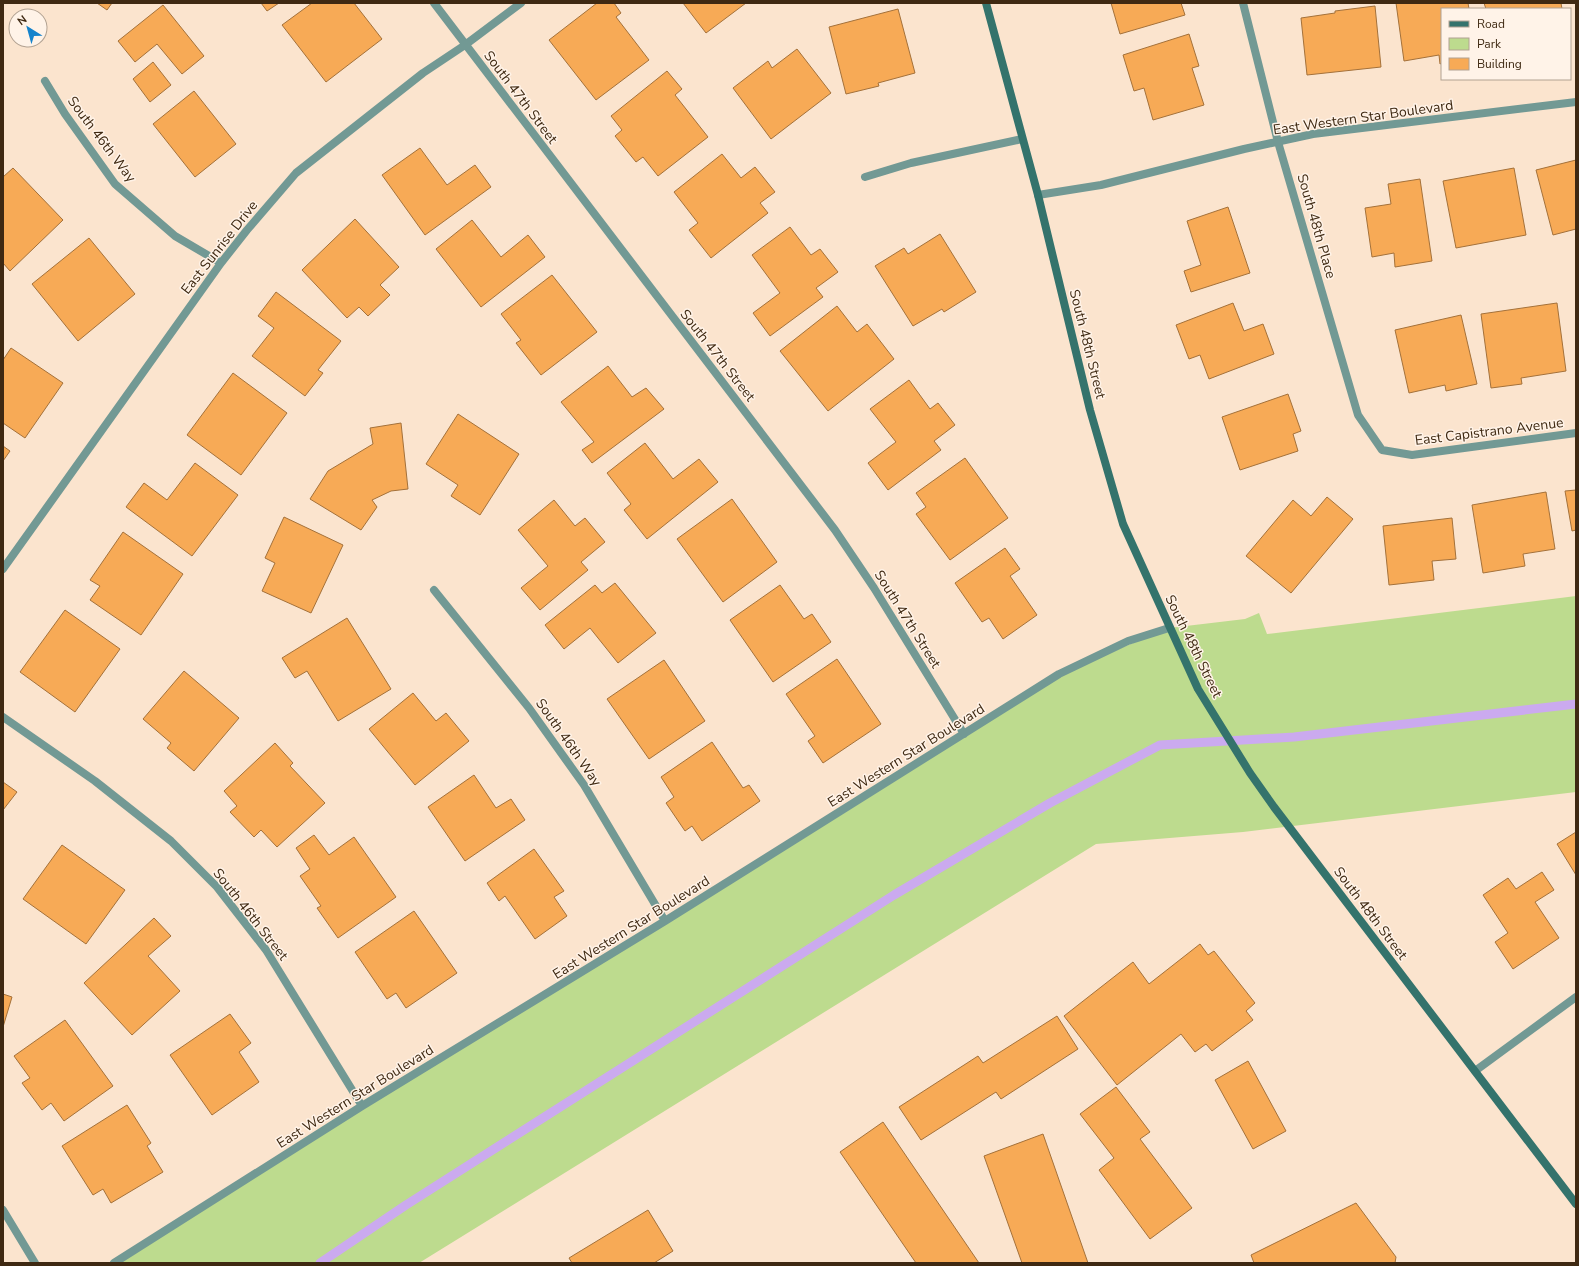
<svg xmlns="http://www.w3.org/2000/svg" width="1579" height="1266" viewBox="0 0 1579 1266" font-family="'Nunito Sans',sans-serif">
  <rect width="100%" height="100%" fill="#fbe4ce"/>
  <path fill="#bddb8e" d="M 1576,596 L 1576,792 L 1243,832 L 1096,844 L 419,1263 L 114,1263 L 1059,674 L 1169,628 L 1245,619 L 1259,613 L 1267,634 Z"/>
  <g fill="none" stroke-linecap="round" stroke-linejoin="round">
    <path stroke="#cbaaef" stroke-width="9" d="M 320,1263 L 406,1205 L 894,895 L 1050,803 L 1160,745 L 1294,737 L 1576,704"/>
  </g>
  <path fill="#f7aa56" stroke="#a4713a" d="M 97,3 L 112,3 L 107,10 Z
    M 261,3 L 279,3 L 267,11 Z
    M 312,3 L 354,3 L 382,39 L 326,82 L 282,25 Z
    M 597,3 L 614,3 L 621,13 L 616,17 L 649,60 L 596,100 L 549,40 Z
    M 683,3 L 746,3 L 706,33 Z
    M 1111,3 L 1181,3 L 1185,15 L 1120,34 Z
    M 1396,3 L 1468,3 L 1469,9 L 1442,9 L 1442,63 L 1440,64 L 1439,55 L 1404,61 Z
    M 1484,3 L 1561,3 L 1562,9 L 1486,9 Z
    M 163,5 L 204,56 L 182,74 L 157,44 L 135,62 L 118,41 Z
    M 1375,6 L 1381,67 L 1307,75 L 1301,18 L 1335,13 L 1335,11 Z
    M 898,9 L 915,73 L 878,83 L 879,86 L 846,94 L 829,27 Z
    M 1189,34 L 1199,66 L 1192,68 L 1204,105 L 1153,120 L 1144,88 L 1134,91 L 1123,55 Z
    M 797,49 L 831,93 L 771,139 L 733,88 L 768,61 L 772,68 Z
    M 153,62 L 171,85 L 150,102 L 133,79 Z
    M 667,71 L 682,89 L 675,95 L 708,137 L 658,176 L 643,157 L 636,162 L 615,136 L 622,130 L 611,116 Z
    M 194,91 L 236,144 L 195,177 L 153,124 Z
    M 420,148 L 447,185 L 475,165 L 491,187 L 425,235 L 382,175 Z
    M 722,154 L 741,178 L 755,167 L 775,192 L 760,203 L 768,213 L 711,258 L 689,230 L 698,223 L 674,192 Z
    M 1576,160 L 1576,229 L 1553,235 L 1536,170 Z
    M 13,168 L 63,220 L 10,271 L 3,263 L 3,177 Z
    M 1514,168 L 1526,235 L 1456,248 L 1443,181 Z
    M 1420,179 L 1432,261 L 1395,267 L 1394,253 L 1372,257 L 1365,208 L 1391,204 L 1388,184 Z
    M 1228,207 L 1250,273 L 1191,292 L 1184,271 L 1201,265 L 1187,221 Z
    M 355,219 L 399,267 L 380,285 L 390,295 L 368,316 L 359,307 L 347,318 L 302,270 Z
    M 472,220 L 501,257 L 528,235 L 545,257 L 481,307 L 436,249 Z
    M 790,227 L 811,255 L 820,249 L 838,272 L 816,288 L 823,297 L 770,336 L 753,313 L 780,293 L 752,255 Z
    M 940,234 L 976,292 L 944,312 L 942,309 L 913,326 L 875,266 L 904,248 L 908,254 Z
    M 89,238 L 135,294 L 78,341 L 32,284 Z
    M 552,275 L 597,332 L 541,375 L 516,343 L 521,340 L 501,314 Z
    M 276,292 L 341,341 L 318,370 L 323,373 L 305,396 L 252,356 L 274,328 L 258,316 Z
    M 1233,303 L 1244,331 L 1263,324 L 1274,354 L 1209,379 L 1200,355 L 1189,359 L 1176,325 Z
    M 1557,303 L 1566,371 L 1521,378 L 1522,384 L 1491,388 L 1481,314 Z
    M 837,306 L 857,332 L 867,324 L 894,359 L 828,411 L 780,351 Z
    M 1461,315 L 1477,384 L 1446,391 L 1445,385 L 1409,393 L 1395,330 Z
    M 11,348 L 63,383 L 25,438 L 3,423 L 3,360 Z
    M 608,366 L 632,397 L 646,388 L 664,409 L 592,463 L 582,450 L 594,442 L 561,402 Z
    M 233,373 L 287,413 L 241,475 L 187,435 Z
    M 909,380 L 930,409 L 938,403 L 955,425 L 934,441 L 941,450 L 888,490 L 868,463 L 896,442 L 870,409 Z
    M 1288,394 L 1301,431 L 1293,434 L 1298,451 L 1240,470 L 1222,417 Z
    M 458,414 L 519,454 L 480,515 L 451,496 L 458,485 L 426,464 Z
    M 401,423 L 408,489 L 391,491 L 372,500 L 377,507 L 361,530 L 310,499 L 328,471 L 373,444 L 370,428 Z
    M 645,443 L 673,479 L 699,459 L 718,482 L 647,539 L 624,510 L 631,504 L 607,473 Z
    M 3,446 L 10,451 L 3,461 Z
    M 965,458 L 1008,518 L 950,560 L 916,514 L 926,507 L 916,493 Z
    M 195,463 L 238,495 L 192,556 L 126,507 L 144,483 L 167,500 Z
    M 1576,490 L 1576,530 L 1572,531 L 1565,491 Z
    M 1546,492 L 1555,549 L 1523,554 L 1525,566 L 1483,573 L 1472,505 Z
    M 1327,497 L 1353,519 L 1291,593 L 1246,556 L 1293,500 L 1311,516 Z
    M 732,499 L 777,562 L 723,602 L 677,539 Z
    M 554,500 L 575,526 L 585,518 L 605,542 L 581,562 L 588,570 L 540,610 L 521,588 L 548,566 L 518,530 Z
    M 284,517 L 343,545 L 311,613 L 262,591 L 275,563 L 265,558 Z
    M 1452,518 L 1456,559 L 1432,561 L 1434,580 L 1389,585 L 1383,526 Z
    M 123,532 L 183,574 L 141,635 L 90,600 L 100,586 L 90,580 Z
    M 1005,548 L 1020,569 L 1010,576 L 1037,615 L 1003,639 L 989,618 L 982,622 L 955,583 Z
    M 615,583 L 656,633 L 618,663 L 590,628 L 564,649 L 545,625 L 595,585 L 602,593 Z
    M 780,585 L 804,619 L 812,614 L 831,642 L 773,682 L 730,620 Z
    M 65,610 L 120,649 L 75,712 L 20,672 Z
    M 347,618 L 391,689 L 338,721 L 307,671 L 295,678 L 282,658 Z
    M 837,659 L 881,724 L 823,763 L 808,741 L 815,736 L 786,694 Z
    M 664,660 L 705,721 L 649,759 L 607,699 Z
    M 184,671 L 239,718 L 194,771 L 167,748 L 171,743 L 143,719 Z
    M 413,693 L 436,721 L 446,713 L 469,741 L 415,785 L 369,729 Z
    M 712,742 L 743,788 L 749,785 L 760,801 L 702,841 L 692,826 L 685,831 L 666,803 L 674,797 L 661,777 Z
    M 275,743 L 293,763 L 290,766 L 325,803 L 277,847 L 261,830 L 254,837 L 230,812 L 237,806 L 224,791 Z
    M 474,775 L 496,808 L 511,799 L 525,820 L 465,861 L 428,807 Z
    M 3,782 L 17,792 L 3,810 Z
    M 1576,832 L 1576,875 L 1557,844 Z
    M 314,835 L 329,855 L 354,837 L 396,897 L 338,938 L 317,908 L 321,906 L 300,876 L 310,869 L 296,848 Z
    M 62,845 L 125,890 L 86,944 L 23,899 Z
    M 534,849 L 564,891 L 554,897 L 567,916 L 535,939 L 505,896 L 499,901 L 487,883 Z
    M 1542,872 L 1554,890 L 1535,902 L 1559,938 L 1513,969 L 1495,942 L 1508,933 L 1483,895 L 1508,878 L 1516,889 Z
    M 414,911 L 457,973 L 406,1008 L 396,993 L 387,999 L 355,952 Z
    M 154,918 L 171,936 L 148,956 L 180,991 L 132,1035 L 84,983 Z
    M 1200,944 L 1208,955 L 1214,951 L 1255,1003 L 1246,1011 L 1253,1020 L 1212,1051 L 1206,1044 L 1195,1052 L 1181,1034 L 1117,1085 L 1064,1016 L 1133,962 L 1149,984 Z
    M 3,994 L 12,997 L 3,1027 Z
    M 230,1014 L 251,1043 L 239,1052 L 259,1082 L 212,1115 L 170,1055 Z
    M 1057,1016 L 1078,1049 L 1001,1099 L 996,1092 L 921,1140 L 899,1107 L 978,1056 L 983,1063 Z
    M 65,1020 L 113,1086 L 64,1121 L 51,1103 L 42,1110 L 22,1083 L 30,1078 L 14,1056 Z
    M 1248,1061 L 1286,1131 L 1253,1149 L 1215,1080 Z
    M 1116,1087 L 1150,1132 L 1140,1139 L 1192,1208 L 1150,1239 L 1099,1170 L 1114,1158 L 1080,1114 Z
    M 127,1105 L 151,1143 L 147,1146 L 163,1172 L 111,1203 L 103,1189 L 93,1195 L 62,1146 Z
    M 883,1122 L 979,1263 L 916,1263 L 840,1152 Z
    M 1043,1134 L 1088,1263 L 1022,1263 L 984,1156 Z
    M 1356,1203 L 1396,1257 L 1395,1263 L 1254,1263 L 1251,1255 Z
    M 648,1210 L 673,1251 L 654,1263 L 572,1263 L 569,1258 Z"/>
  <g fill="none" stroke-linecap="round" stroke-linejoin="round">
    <path stroke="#729994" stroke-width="8" d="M 434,3 L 835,530 L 874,588 L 964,734
      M 1243,3 L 1278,142 L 1358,415 L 1382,450 L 1412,455 L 1576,433
      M 45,81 L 65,114 L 115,184 L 175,236 L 221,263
      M 865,177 L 911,163 L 1022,139
      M 1038,195 L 1101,185 L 1244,149 L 1313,134 L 1576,102
      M 3,569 L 221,263 L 247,230 L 296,173 L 423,73 L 465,45 L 521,3
      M 434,590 L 529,708 L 584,785 L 665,921
      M 3,717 L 95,781 L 171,841 L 217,887 L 266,950 L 362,1106
      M 1475,1071 L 1576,997
      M 3,1210 L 35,1263
      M 114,1263 L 362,1106 L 665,921 L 1059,674 L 1128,641 L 1169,628"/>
    <path stroke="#34736c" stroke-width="8" d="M 986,3 L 1038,195 L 1090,410 L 1123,524 L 1198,689 L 1250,773 L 1274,807 L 1576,1204"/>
  </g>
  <g text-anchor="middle" stroke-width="3" stroke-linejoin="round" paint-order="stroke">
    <g font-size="14" fill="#3f2912" stroke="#fff3e8">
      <text transform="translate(521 97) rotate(53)" y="5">South 47th Street</text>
      <text transform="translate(1363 117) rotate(-8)" y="5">East Western Star Boulevard</text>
      <text transform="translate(102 139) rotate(53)" y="5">South 46th Way</text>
      <text transform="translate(1317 226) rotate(74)" y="5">South 48th Place</text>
      <text transform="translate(219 247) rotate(-52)" y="5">East Sunrise Drive</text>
      <text transform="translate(1088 344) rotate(76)" y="5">South 48th Street</text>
      <text transform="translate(718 355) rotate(52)" y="5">South 47th Street</text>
      <text transform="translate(1489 431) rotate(-7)" y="5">East Capistrano Avenue</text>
      <text transform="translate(908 619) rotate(58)" y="5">South 47th Street</text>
      <text transform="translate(1194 646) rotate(64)" y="5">South 48th Street</text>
      <text transform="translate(569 742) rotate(55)" y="5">South 46th Way</text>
      <text transform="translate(906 755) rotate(-32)" y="5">East Western Star Boulevard</text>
      <text transform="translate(1371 913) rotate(53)" y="5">South 48th Street</text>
      <text transform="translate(251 914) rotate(52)" y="5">South 46th Street</text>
      <text transform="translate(631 927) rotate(-32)" y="5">East Western Star Boulevard</text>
      <text transform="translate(355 1096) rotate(-32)" y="5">East Western Star Boulevard</text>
    </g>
  </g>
  <rect width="1579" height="1266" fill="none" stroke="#3f2912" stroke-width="8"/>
  <rect x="1441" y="8" width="130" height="72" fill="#fff3e8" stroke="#b2a292"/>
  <rect x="1449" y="21" width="20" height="6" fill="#34736c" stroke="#b2a292"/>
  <text x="1477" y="28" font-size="12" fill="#3f2912">Road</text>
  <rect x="1449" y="38" width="20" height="12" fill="#bddb8e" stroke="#b2a292"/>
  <text x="1477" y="48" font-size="12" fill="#3f2912">Park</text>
  <rect x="1449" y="58" width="20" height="12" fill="#f7aa56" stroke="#b2a292"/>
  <text x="1477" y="68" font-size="12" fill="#3f2912">Building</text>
  <g transform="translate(28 28) rotate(323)"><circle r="19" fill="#fff3e8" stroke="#b2a292"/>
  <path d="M0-3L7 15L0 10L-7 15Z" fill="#1583cc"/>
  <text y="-6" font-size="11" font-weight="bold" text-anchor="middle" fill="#3f2912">N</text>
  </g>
</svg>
